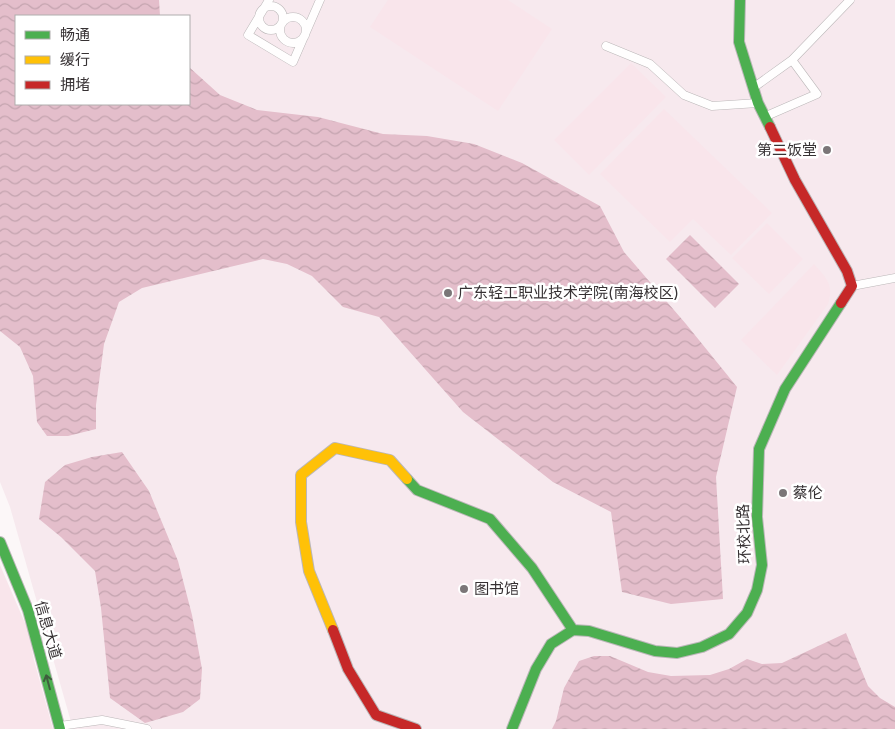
<svg xmlns="http://www.w3.org/2000/svg" width="895" height="729" viewBox="0 0 895 729" font-family="Inter,'Noto Sans SC',sans-serif">
  <defs>
    <pattern id="water-waves" width="16" height="10" patternUnits="userSpaceOnUse" patternTransform="scale(1.25)"><rect width="16" height="10" fill="#e4becb"/><path d="M0 5q4-4 8 0t8 0" fill="none" stroke="#c4a4af"/></pattern>
  </defs>
  <rect width="100%" height="100%" fill="#fcf7f8"/>
  <path fill="#f7e9ee" fill-rule="evenodd" d="M 0,0 L 895,0 L 895,729 L 73,729 L 10,507 L 0,482 ZM 16,16 L 189,16 L 189,104 L 16,104 Z"/>
  <path fill="#f9e5eb" d="M 388,0 L 508,0 L 552,29 L 498,111 L 370,27 Z
    M 631,63 L 666,97 L 589,175 L 554,140 Z
    M 664,109 L 772,213 L 731,255 L 693,219 L 670,242 L 600,174 Z
    M 767,223 L 803,259 L 769,294 L 732,258 Z
    M 814,264 C 827,279 834,284 828,304 L 777,375 L 741,340 Z
    M 0,565 L 28,630 L 34,660 L 53,729 L 0,729 Z"/>
  <path fill="url(#water-waves)" d="M 0,0 L 159,0 L 160,16 L 16,16 L 16,104 L 189,104 L 189,67 L 220,95 L 257,110 L 318,117 L 383,134 L 427,136 L 474,144 L 522,163 L 600,206 L 624,252 L 686,324 L 737,387 L 716,477 L 723,599 L 671,604 L 622,592 L 611,512 L 553,482 L 463,412 L 379,317 L 343,307 L 312,276 L 287,264 L 263,259 L 142,288 L 119,302 L 104,344 L 96,405 L 96,429 L 68,436 L 47,436 L 37,422 L 33,376 L 20,347 L 0,331 Z
    M 690,235 L 739,284 L 715,308 L 666,259 Z
    M 122,452 L 149,491 L 178,561 L 192,615 L 202,669 L 200,699 L 183,712 L 145,723 L 110,698 L 101,608 L 95,571 L 61,537 L 39,519 L 45,482 L 65,465 L 92,457 Z
    M 846,633 L 868,686 L 880,698 L 895,707 L 895,729 L 552,729 L 556,721 L 564,688 L 579,661 L 594,656 L 610,656 L 648,672 L 671,676 L 710,675 L 729,669 L 747,659 L 762,664 L 782,663 Z"/>
  <g fill="none" stroke-linecap="round" stroke-linejoin="round">
    <g stroke="#bbb7b8" stroke-width="9">
      <path id="street" d="M 269,0 L 248,35 L 293,62 L 320,0
        M259 18a12 12 0 1 1 24 0a12 12 0 1 1-24 0Z
        M280 30a13 13 0 1 1 26 0a13 13 0 1 1-26 0Z
        M 606,46 L 650,64 L 684,95 L 712,106 L 758,103
        M 792,60 L 850,0
        M 753,88 L 792,60 L 817,94 L 764,117
        M 852,286 L 895,278
        M 60,726 L 102,720 L 147,729"/>
    </g>
    <g stroke="#bbb7b8" stroke-width="12">
      <path id="fast" d="M 740,0 L 739,42 L 758,103 L 770,127
        M 407,479 L 417,490 L 490,519 L 532,568 L 573,630
        M 0,542 L 28,610 L 60,729
        M 512,729 L 536,669 L 551,644 L 573,630 L 589,631 L 655,651 L 677,653 L 702,647 L 729,634 L 747,613 L 757,590 L 762,565 L 757,517 L 759,449 L 785,389 L 841,303"/>
    </g>
    <g stroke="#bbb7b8" stroke-width="12">
      <path id="slow" d="M 333,630 L 309,571 L 301,522 L 301,475 L 335,448 L 390,460 L 407,479"/>
    </g>
    <g stroke="#bbb7b8" stroke-width="12">
      <path id="jam" d="M 770,127 L 795,180 L 847,271 L 852,286 L 841,303
        M 333,630 L 348,669 L 376,715 L 416,729"/>
    </g>
    <use href="#street" stroke="#fffefe" stroke-width="8"/>
    <use href="#fast" stroke="#4caf50" stroke-width="10"/>
    <use href="#slow" stroke="#ffc107" stroke-width="10"/>
    <use href="#jam" stroke="#c62828" stroke-width="10"/>
  </g>
  <defs><path id="oneway-shaft" d="M-6 0H5M1.5-3L5.5 0L1.5 3" fill="none" stroke-width="1.6" stroke-linecap="round" stroke-linejoin="round" transform="scale(1.25)"/></defs>
  <use stroke="#3e5d3d" href="#oneway-shaft" transform="translate(48 682) rotate(-105)"/>
  <g fill="#7b7678" stroke="#fff" stroke-width="2">
    <circle cx="827" cy="150" r="5"/>
    <circle cx="448" cy="293" r="5"/>
    <circle cx="783" cy="493" r="5"/>
    <circle cx="464" cy="589" r="5"/>
  </g>
  <g text-anchor="middle" stroke-width="5" stroke-linejoin="round" paint-order="stroke">
    <g font-size="15" fill="#363133" stroke="#fff" text-anchor="start">
      <text x="817" y="155" text-anchor="end">第二饭堂</text>
      <text x="458" y="298">广东轻工职业技术学院(南海校区)</text>
      <text x="793" y="498">蔡伦</text>
      <text x="474" y="594">图书馆</text>
    </g>
    <g font-size="15" fill="#363133" stroke="#fff">
      <text transform="translate(744 534) rotate(-92)" y="5">环校北路</text>
      <text transform="translate(48 630) rotate(74)" y="5">信息大道</text>
    </g>
  </g>
  <rect x="15" y="15" width="175" height="90" fill="#ffffff" stroke="#afadad"/>
  <rect x="25" y="31" width="25" height="8" fill="#4caf50" stroke="#afadad"/>
  <text x="60" y="40" font-size="15" fill="#363133">畅通</text>
  <rect x="25" y="56" width="25" height="8" fill="#ffc107" stroke="#afadad"/>
  <text x="60" y="65" font-size="15" fill="#363133">缓行</text>
  <rect x="25" y="81" width="25" height="8" fill="#c62828" stroke="#afadad"/>
  <text x="60" y="90" font-size="15" fill="#363133">拥堵</text>
</svg>
